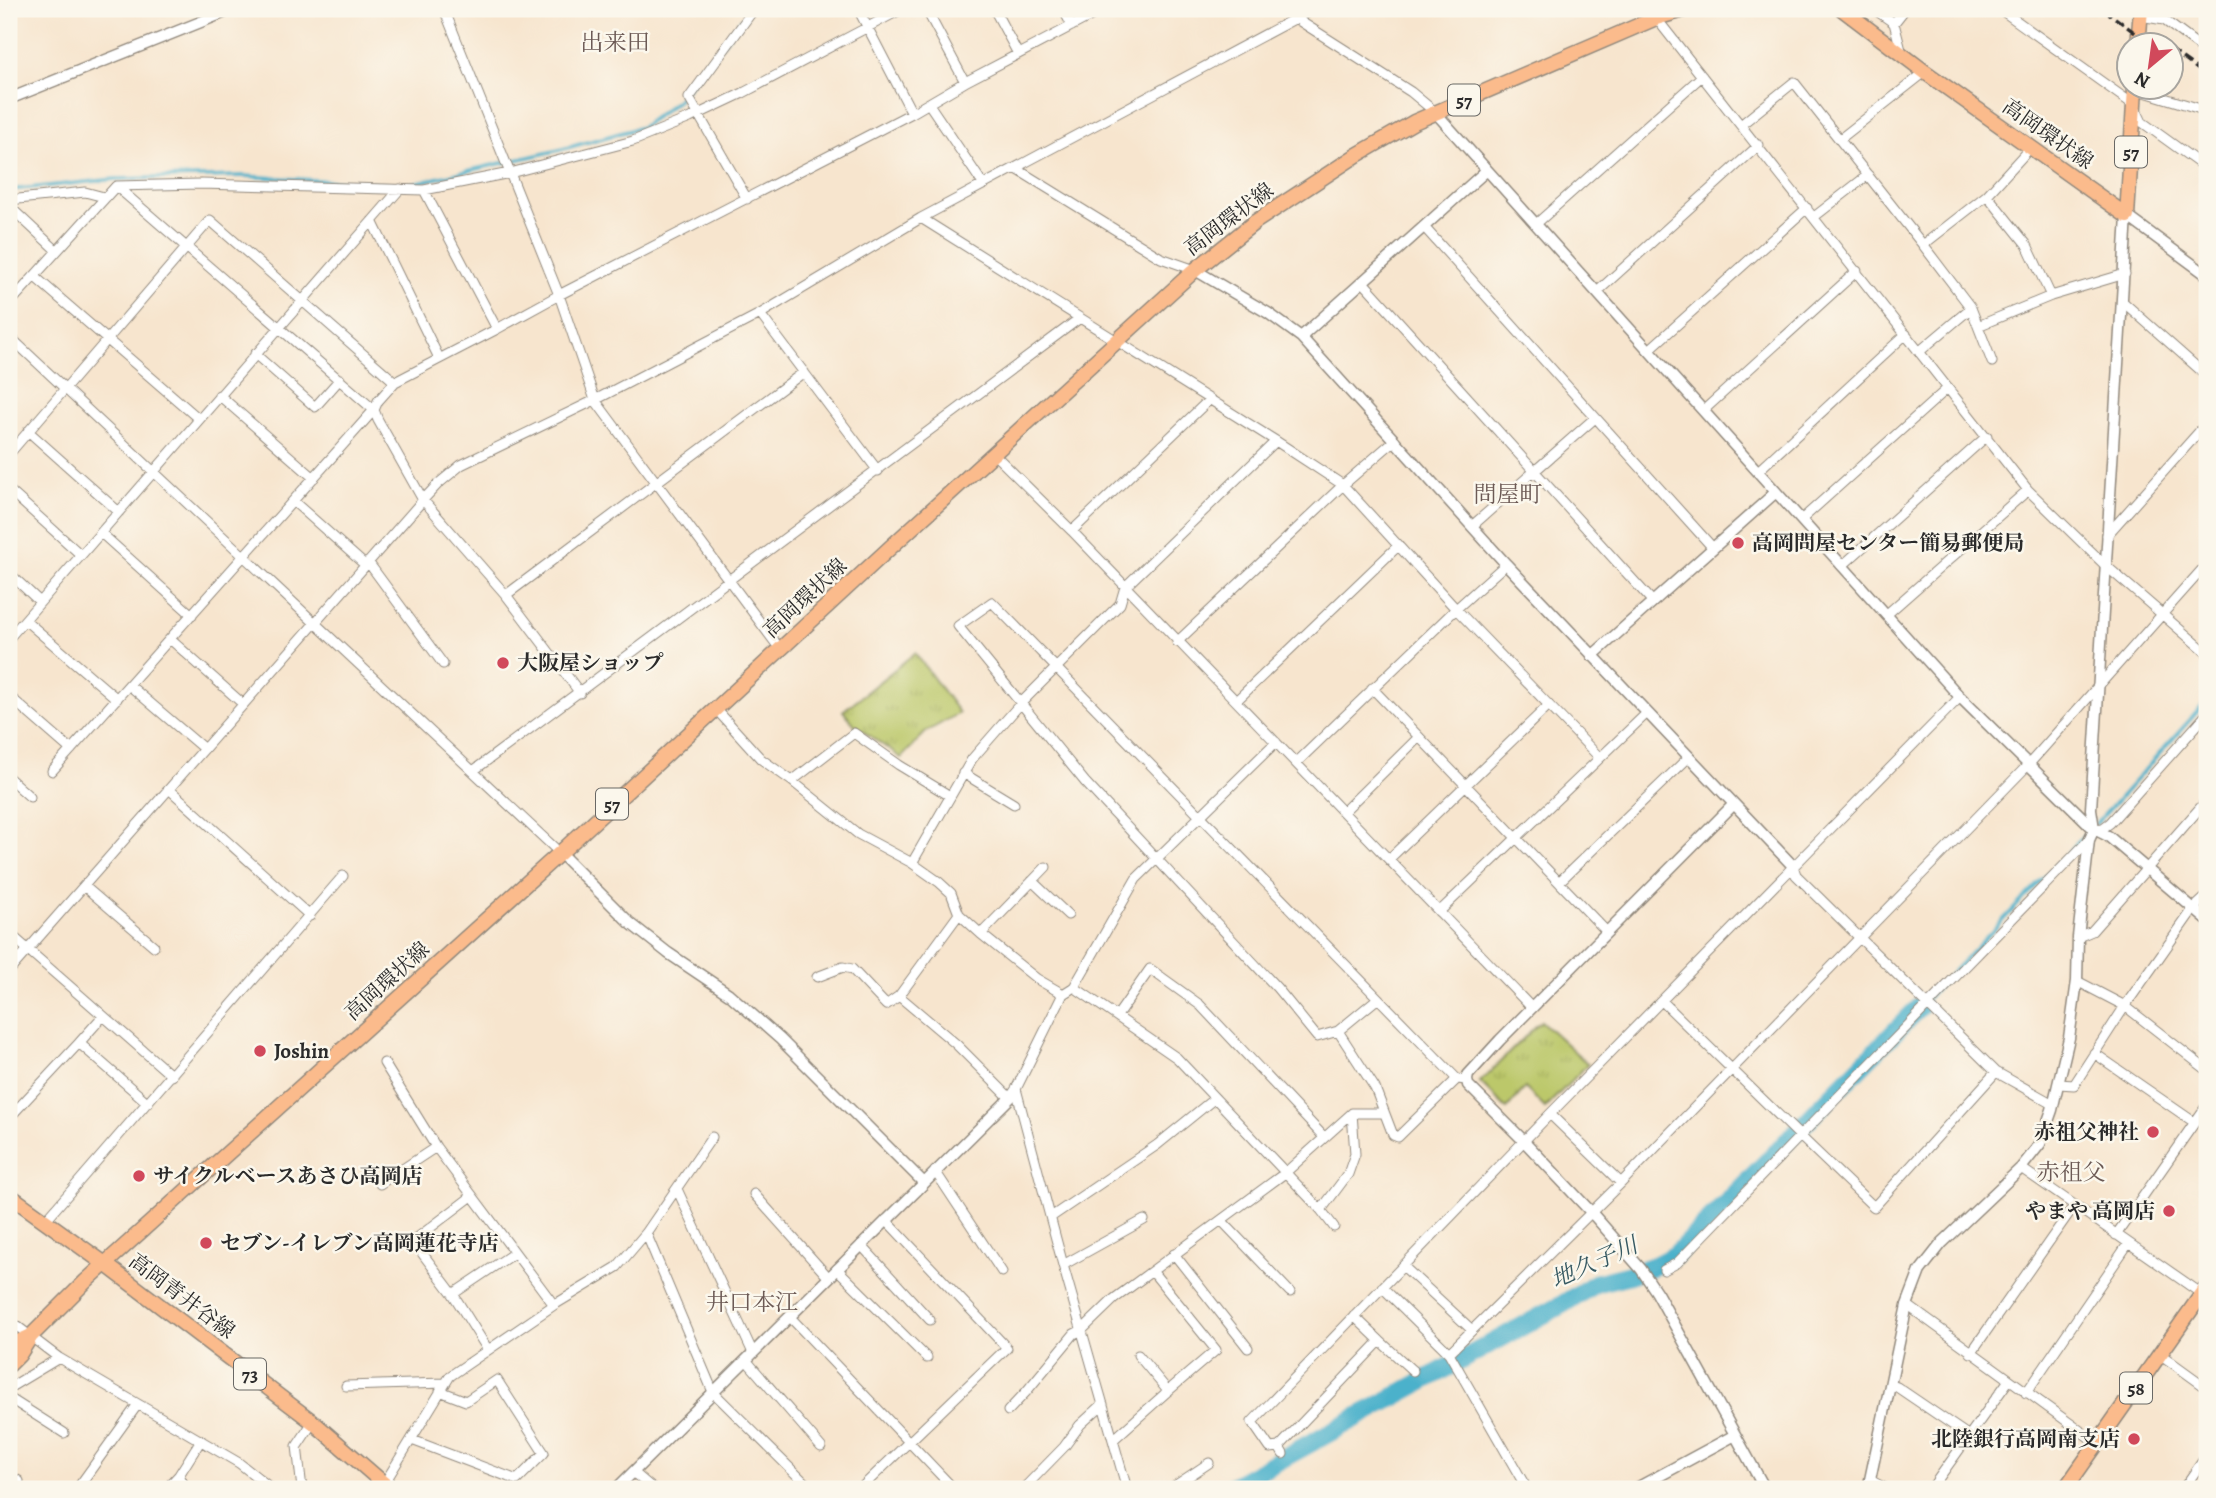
<svg xmlns="http://www.w3.org/2000/svg" width="2216" height="1498" viewBox="0 0 2216 1498" font-family="Alegreya,'Noto Serif JP',serif">
  <defs>
    <pattern id="park-tufts" width="24" height="20" patternUnits="userSpaceOnUse" patternTransform="scale(1.75)"><rect width="24" height="20" fill="#bcc86a"/><path d="M3 7l-1-3M5 7V3M7 7l1-3M15 17l-1-3M17 17v-4M19 17l1-3" fill="none" stroke="#a2ac5c"/></pattern>
  </defs>
  <rect width="100%" height="100%" fill="#fbf7ec"/>
  <filter id="ink" filterUnits="userSpaceOnUse"><feTurbulence type="fractalNoise" baseFrequency=".0143" numOctaves="2"/><feDisplacementMap in="SourceGraphic" scale="14" xChannelSelector="R" yChannelSelector="G"/><feConvolveMatrix kernelMatrix="1 2 1 2 8 2 1 2 1" color-interpolation-filters="sRGB"/></filter>
  <filter id="wash" filterUnits="userSpaceOnUse"><feTurbulence type="fractalNoise" baseFrequency=".00686" numOctaves="4" result="noise"/><feDisplacementMap in="SourceGraphic" scale="28" xChannelSelector="R" yChannelSelector="G"/><feGaussianBlur stdDeviation="1.57" result="paint"/><feColorMatrix in="noise" values="0 0 0 0 0 0 0 0 0 0 0 0 0 0 0 0 0 1.4 0 .05"/><feComposite in="paint" operator="in"/></filter>
  <g filter="url(#wash)">
    <rect width="100%" height="100%" fill="#f7e5ce"/>
    <path fill="url(#park-tufts)" stroke="#747a4a" stroke-width="2" d="M 915,653 L 959,713 L 926,732 L 901,758 L 856,726 L 843,711 Z
      M 1541,1021 L 1588,1064 L 1545,1108 L 1525,1088 L 1507,1109 L 1480,1082 Z"/>
    <g fill="none" stroke-linecap="round" stroke-linejoin="round">
      <path stroke="#4cb1cb" stroke-width="3.5" d="M 9,190 L 116,179 L 242,176 L 406,185 L 559,150 L 642,127 L 678,100 L 742,19
        M 2096,824 L 2207,701
        M 1921,1005 L 2088,832"/>
      <path stroke="#4cb1cb" stroke-width="19" d="M 1227,1489 L 1563,1304 L 1596,1283 L 1628,1275 L 1656,1265 L 1675,1255 L 1921,1005"/>
    </g>
  </g>
  <g filter="url(#ink)">
    <g fill="none" stroke-linecap="round" stroke-linejoin="round">
      <g stroke="#91887c" stroke-width="11">
        <path id="minor" d="M 444,9 L 559,295 L 595,400 L 780,649
          M 858,9 L 912,113
          M 926,9 L 965,82
          M 994,9 L 1018,54
          M 1063,9 L 1072,26
          M 1649,9 L 2028,490 L 2105,565 L 2207,653
          M 1874,9 L 1894,23 L 1902,54
          M 2000,9 L 2134,105 L 2142,122 L 2207,169
          M 2140,16 L 2164,20 L 2207,52
          M 1295,18 L 1411,92 L 1435,112
          M 1894,23 L 1905,9
          M 2135,89 L 2207,111
          M 929,104 L 983,184
          M 1742,124 L 1794,82 L 1923,245 L 1971,308 L 1992,362
          M 1840,139 L 1925,72
          M 1015,168 L 1161,258 L 1195,270
          M 424,190 L 497,329
          M 1987,195 L 2027,245 L 2051,296
          M 747,199 L 689,98 L 754,9
          M 9,200 L 85,192 L 104,197
          M 9,206 L 56,250
          M 1814,217 L 1868,175
          M 921,218 L 1276,441 L 1343,485 L 1456,609 L 1599,757
          M 372,221 L 439,358
          M 1536,224 L 1702,76
          M 1424,227 L 1713,548
          M 1923,245 L 1987,195 L 2030,148
          M 34,276 L 199,419
          M 1363,282 L 1653,602
          M 1597,292 L 1759,145
          M 2122,301 L 2207,376
          M 9,304 L 116,186 L 201,184 L 424,190 L 510,173 L 633,141 L 690,118 L 743,93 L 902,9
          M 760,314 L 878,471
          M 1978,326 L 2051,296 L 2125,274
          M 9,336 L 560,853
          M 1649,350 L 1807,208
          M 1920,351 L 1971,308
          M 255,354 L 315,407 L 340,379
          M 219,395 L 314,478
          M 1704,410 L 1857,271
          M 28,431 L 119,512
          M 9,454 L 210,220 L 395,382
          M 994,454 L 1072,531 L 1532,1008
          M 1758,471 L 1906,334
          M 9,490 L 81,555
          M 293,501 L 365,565
          M 1801,520 L 1948,388
          M 1472,526 L 1595,418
          M 1072,531 L 1209,400
          M 101,533 L 192,615
          M 2107,535 L 2207,423
          M 368,562 L 443,664
          M 1842,566 L 1987,436
          M 9,573 L 40,602
          M 506,595 L 804,372
          M 1886,615 L 2028,490
          M 25,620 L 117,699
          M 9,638 L 400,189
          M 170,639 L 243,704
          M 1177,642 L 1343,485 L 1395,440
          M 129,685 L 204,749
          M 1372,688 L 1607,932
          M 580,693 L 506,595 L 423,500 L 378,420 L 374,410 L 378,401 L 395,382 L 497,329 L 559,295 L 912,113 L 965,82 L 1104,9
          M 9,696 L 71,750
          M 1236,701 L 1398,546
          M 715,708 L 761,759 L 792,781 L 858,834 L 912,863 L 939,882 L 951,893 L 959,914 L 981,934 L 1037,979 L 1063,994
          M 1296,763 L 1456,609 L 1506,564
          M 52,771 L 374,410 L 116,186
          M 473,771 L 1080,318
          M 963,773 L 1014,804
          M 9,778 L 30,797
          M 792,781 L 854,733 L 899,765 L 950,796
          M 169,789 L 310,916
          M 1343,812 L 1419,737
          M 2094,829 L 2103,828 L 2110,823 L 2207,714
          M 1389,859 L 1549,705
          M 912,863 L 972,759 L 1021,703 L 1120,604 L 1125,587 L 1276,441
          M 1793,866 L 1796,875 L 1996,1072 L 2053,1104
          M 1032,881 L 1068,915
          M 1559,882 L 1689,757
          M 84,886 L 154,946
          M 1439,912 L 1647,713
          M 9,933 L 172,1076
          M 981,934 L 1046,867
          M 2078,937 L 2092,931 L 2207,800
          M 9,971 L 423,500 L 438,484 L 461,465 L 595,400 L 760,314 L 921,218 L 1313,9
          M 817,977 L 843,967 L 852,969 L 886,1005 L 899,996 L 959,914
          M 2077,981 L 2125,1006 L 2207,1070
          M 1074,987 L 1177,1058 L 1321,1210 L 1334,1227
          M 899,996 L 956,1044 L 1010,1098 L 1016,1089 L 1063,994 L 1074,987 L 1136,879 L 1276,742
          M 1377,999 L 1338,1031 L 1317,1037 L 1277,988 L 1085,782 L 958,626 L 992,602 L 1457,1079 L 1467,1080
          M 1662,1001 L 1800,1136 L 1677,1263 L 1664,1270
          M 103,1016 L 79,1043 L 148,1103
          M 1117,1016 L 1150,969 L 1200,1005 L 1324,1137
          M 1338,1031 L 1375,1088 L 1393,1135 L 1398,1137 L 1457,1079
          M 2094,1053 L 2194,1122
          M 384,1063 L 436,1147 L 554,1305
          M 1996,1072 L 1874,1207 L 1800,1136 L 2089,840
          M 2059,1084 L 2074,1085 L 2125,1006 L 2194,908 L 2207,896
          M 1016,1089 L 1063,1265 L 1127,1489
          M 1550,1114 L 1621,1183
          M 9,1118 L 79,1043
          M 2021,1168 L 2202,1294
          M 935,1171 L 1002,1272
          M 380,1184 L 436,1147
          M 677,1189 L 753,1353
          M 754,1194 L 829,1278
          M 472,1196 L 413,1241 L 453,1294 L 488,1350
          M 1321,1210 L 1348,1174 L 1355,1154 L 1352,1113
          M 1051,1217 L 1157,1145 L 1215,1098
          M 1221,1220 L 1290,1292
          M 44,1222 L 343,876
          M 646,1233 L 713,1392 L 811,1489
          M 2116,1235 L 2207,1105
          M 861,1245 L 930,1320
          M 1174,1254 L 1248,1348
          M 1063,1265 L 1144,1220
          M 1403,1266 L 1472,1330
          M 837,1269 L 927,1358
          M 1382,1287 L 1449,1353
          M 453,1294 L 514,1253
          M 1907,1305 L 2097,1443
          M 790,1317 L 954,1489
          M 9,1320 L 59,1358 L 239,1463 L 272,1489
          M 1380,1341 L 1413,1371
          M 1971,1353 L 2074,1206
          M 2160,1354 L 2207,1388
          M 1138,1355 L 1168,1391 L 1216,1350 L 1152,1271
          M 746,1360 L 821,1447
          M 1891,1385 L 1897,1387 L 1969,1436
          M 346,1386 L 445,1383
          M 9,1388 L 59,1358
          M 2026,1393 L 2128,1244
          M 9,1398 L 64,1433
          M 1008,1411 L 1026,1392 L 1074,1334 L 1082,1330 L 1114,1299 L 1285,1173 L 1352,1113 L 1384,1113
          M 412,1440 L 517,1480 L 544,1453 L 497,1380 L 466,1401 L 440,1391
          M 1113,1440 L 1168,1391
          M 1279,1447 L 1380,1341 L 1354,1316
          M 1283,1454 L 1279,1447 L 1270,1448 L 1252,1422 L 1550,1114 L 1960,697
          M 633,1472 L 653,1489
          M 9,1475 L 19,1481
          M 1870,1480 L 1887,1489
          M 384,1484 L 450,1376 L 554,1305 L 617,1267 L 646,1233 L 712,1137
          M 77,1489 L 138,1404
          M 166,1489 L 179,1475
          M 186,1489 L 179,1475 L 201,1440
          M 302,1489 L 297,1446 L 313,1422
          M 860,1489 L 1007,1348 L 886,1220
          M 1023,1489 L 1064,1447 L 1080,1425 L 1103,1404
          M 1170,1489 L 1209,1463
          M 1527,1489 L 1449,1353 L 1621,1183 L 2029,764 L 2207,564
          M 1931,1489 L 2009,1380
          M 2183,1489 L 2207,1455"/>
      </g>
      <g stroke="#91887c" stroke-width="13">
        <path id="tertiary" d="M 9,99 L 233,9
          M 1435,112 L 1960,697 L 2094,829 L 2108,836 L 2207,920
          M 2127,216 L 2207,275
          M 1195,270 L 1268,313 L 1301,337 L 1506,564 L 1793,866
          M 1301,337 L 1487,170
          M 1592,656 L 1776,492
          M 1734,804 L 1500,1040 L 1468,1075 L 1467,1080 L 1468,1085 L 1524,1141 L 1591,1212 L 1641,1269 L 1657,1293 L 1765,1489
          M 560,853 L 630,923 L 668,953 L 729,994 L 780,1039 L 923,1182
          M 616,1489 L 1010,1098
          M 1635,1489 L 1735,1435
          M 1868,1489 L 1907,1305 L 1920,1271 L 1942,1243 L 2021,1168 L 2040,1144 L 2052,1110 L 2069,1038 L 2077,981 L 2078,937 L 2089,840 L 2094,829 L 2091,809 L 2127,216"/>
      </g>
      <g stroke="#91887c" stroke-width="17">
        <path id="primary" d="M 1842,9 L 1925,72 L 2127,216
          M 2138,46 L 2141,9
          M 2127,216 L 2135,88
          M 9,1195 L 105,1264 L 313,1422 L 390,1489
          M 9,1346 L 31,1336
          M 9,1365 L 19,1355 L 31,1336 L 86,1281 L 560,853 L 892,546 L 1195,270 L 1255,222 L 1357,155 L 1414,122 L 1656,18 L 1687,9
          M 2065,1489 L 2207,1287"/>
      </g>
      <use href="#minor" stroke="#fff" stroke-width="9"/>
      <use href="#tertiary" stroke="#fff" stroke-width="10"/>
      <use href="#primary" stroke="#fbbb8c" stroke-width="14"/>
      <path stroke="#2b2b2b" stroke-width="3.5" stroke-dasharray="10 5" stroke-linecap="butt" d="M 2103,9 L 2153,46
        M 2170,49 L 2207,76"/>
    </g>
  </g>
  <g fill="#d1495b" stroke="#fbf7ec" stroke-width="2.5">
    <circle cx="1738" cy="543" r="7"/>
    <circle cx="503" cy="663" r="7"/>
    <circle cx="260" cy="1051" r="7"/>
    <circle cx="2153" cy="1132" r="7"/>
    <circle cx="139" cy="1176" r="7"/>
    <circle cx="2169" cy="1211" r="7"/>
    <circle cx="206" cy="1243" r="7"/>
    <circle cx="2134" cy="1439" r="7"/>
  </g>
  <g text-anchor="middle" stroke-width="5" stroke-linejoin="round" paint-order="stroke">
    <g fill="#fbf7ec" stroke="#696865" stroke-width="2">
      <rect x="1448" y="84.5" width="32" height="31" rx="5"/>
      <rect x="2115" y="136.5" width="32" height="31" rx="5"/>
      <rect x="596" y="788.5" width="32" height="31" rx="5"/>
      <rect x="234" y="1358.5" width="32" height="31" rx="5"/>
      <rect x="2120" y="1372.5" width="32" height="31" rx="5"/>
    </g>
    <g font-size="19" font-weight="bold" fill="#2b2b2b">
      <text x="1464" y="107">57</text>
      <text x="2131" y="159">57</text>
      <text x="612" y="811">57</text>
      <text x="250" y="1381">73</text>
      <text x="2136" y="1395">58</text>
    </g>
    <g font-size="21" fill="#2b2b2b" stroke="#fbf7ec">
      <text transform="translate(2048 134) rotate(35)" y="7">高岡環状線</text>
      <text transform="translate(1229 219) rotate(-37)" y="7">高岡環状線</text>
      <text transform="translate(805 598) rotate(-43)" y="7">高岡環状線</text>
      <text transform="translate(387 981) rotate(-42)" y="7">高岡環状線</text>
      <text transform="translate(182 1296) rotate(37)" y="7">高岡青井谷線</text>
    </g>
    <g font-size="21" font-weight="bold" fill="#2b2b2b" stroke="#fbf7ec" text-anchor="start">
      <text x="1752" y="550">高岡問屋センター簡易郵便局</text>
      <text x="517" y="670">大阪屋ショップ</text>
      <text x="274" y="1058">Joshin</text>
      <text x="2139" y="1139" text-anchor="end">赤祖父神社</text>
      <text x="153" y="1183">サイクルベースあさひ高岡店</text>
      <text x="2155" y="1218" text-anchor="end">やまや 高岡店</text>
      <text x="220" y="1250">セブン-イレブン高岡蓮花寺店</text>
      <text x="2120" y="1446" text-anchor="end">北陸銀行高岡南支店</text>
    </g>
    <g font-size="23" fill="#6c5a55" stroke="#fbf7ec">
      <text x="615" y="50">出来田</text>
      <text x="1508" y="502">問屋町</text>
      <text x="2071" y="1180">赤祖父</text>
      <text x="752" y="1310">井口本江</text>
    </g>
    <g font-size="23" font-style="italic" fill="#375a63" stroke="#fbf7ec">
      <text transform="translate(1594 1262) rotate(-24)" y="8">地久子川</text>
    </g>
  </g>
  <rect width="2216" height="1498" fill="none" stroke="#fbf7ec" stroke-width="35"/>
  <g transform="translate(2150 66) rotate(209)"><circle r="33" fill="#fbf7ec" stroke="#a8a59f" stroke-width="2"/>
  <path d="M0-5L12 26L0 18L-12 26Z" fill="#d1495b"/>
  <text y="-10" font-size="19" font-weight="bold" text-anchor="middle" fill="#2b2b2b">N</text>
  </g>
</svg>
